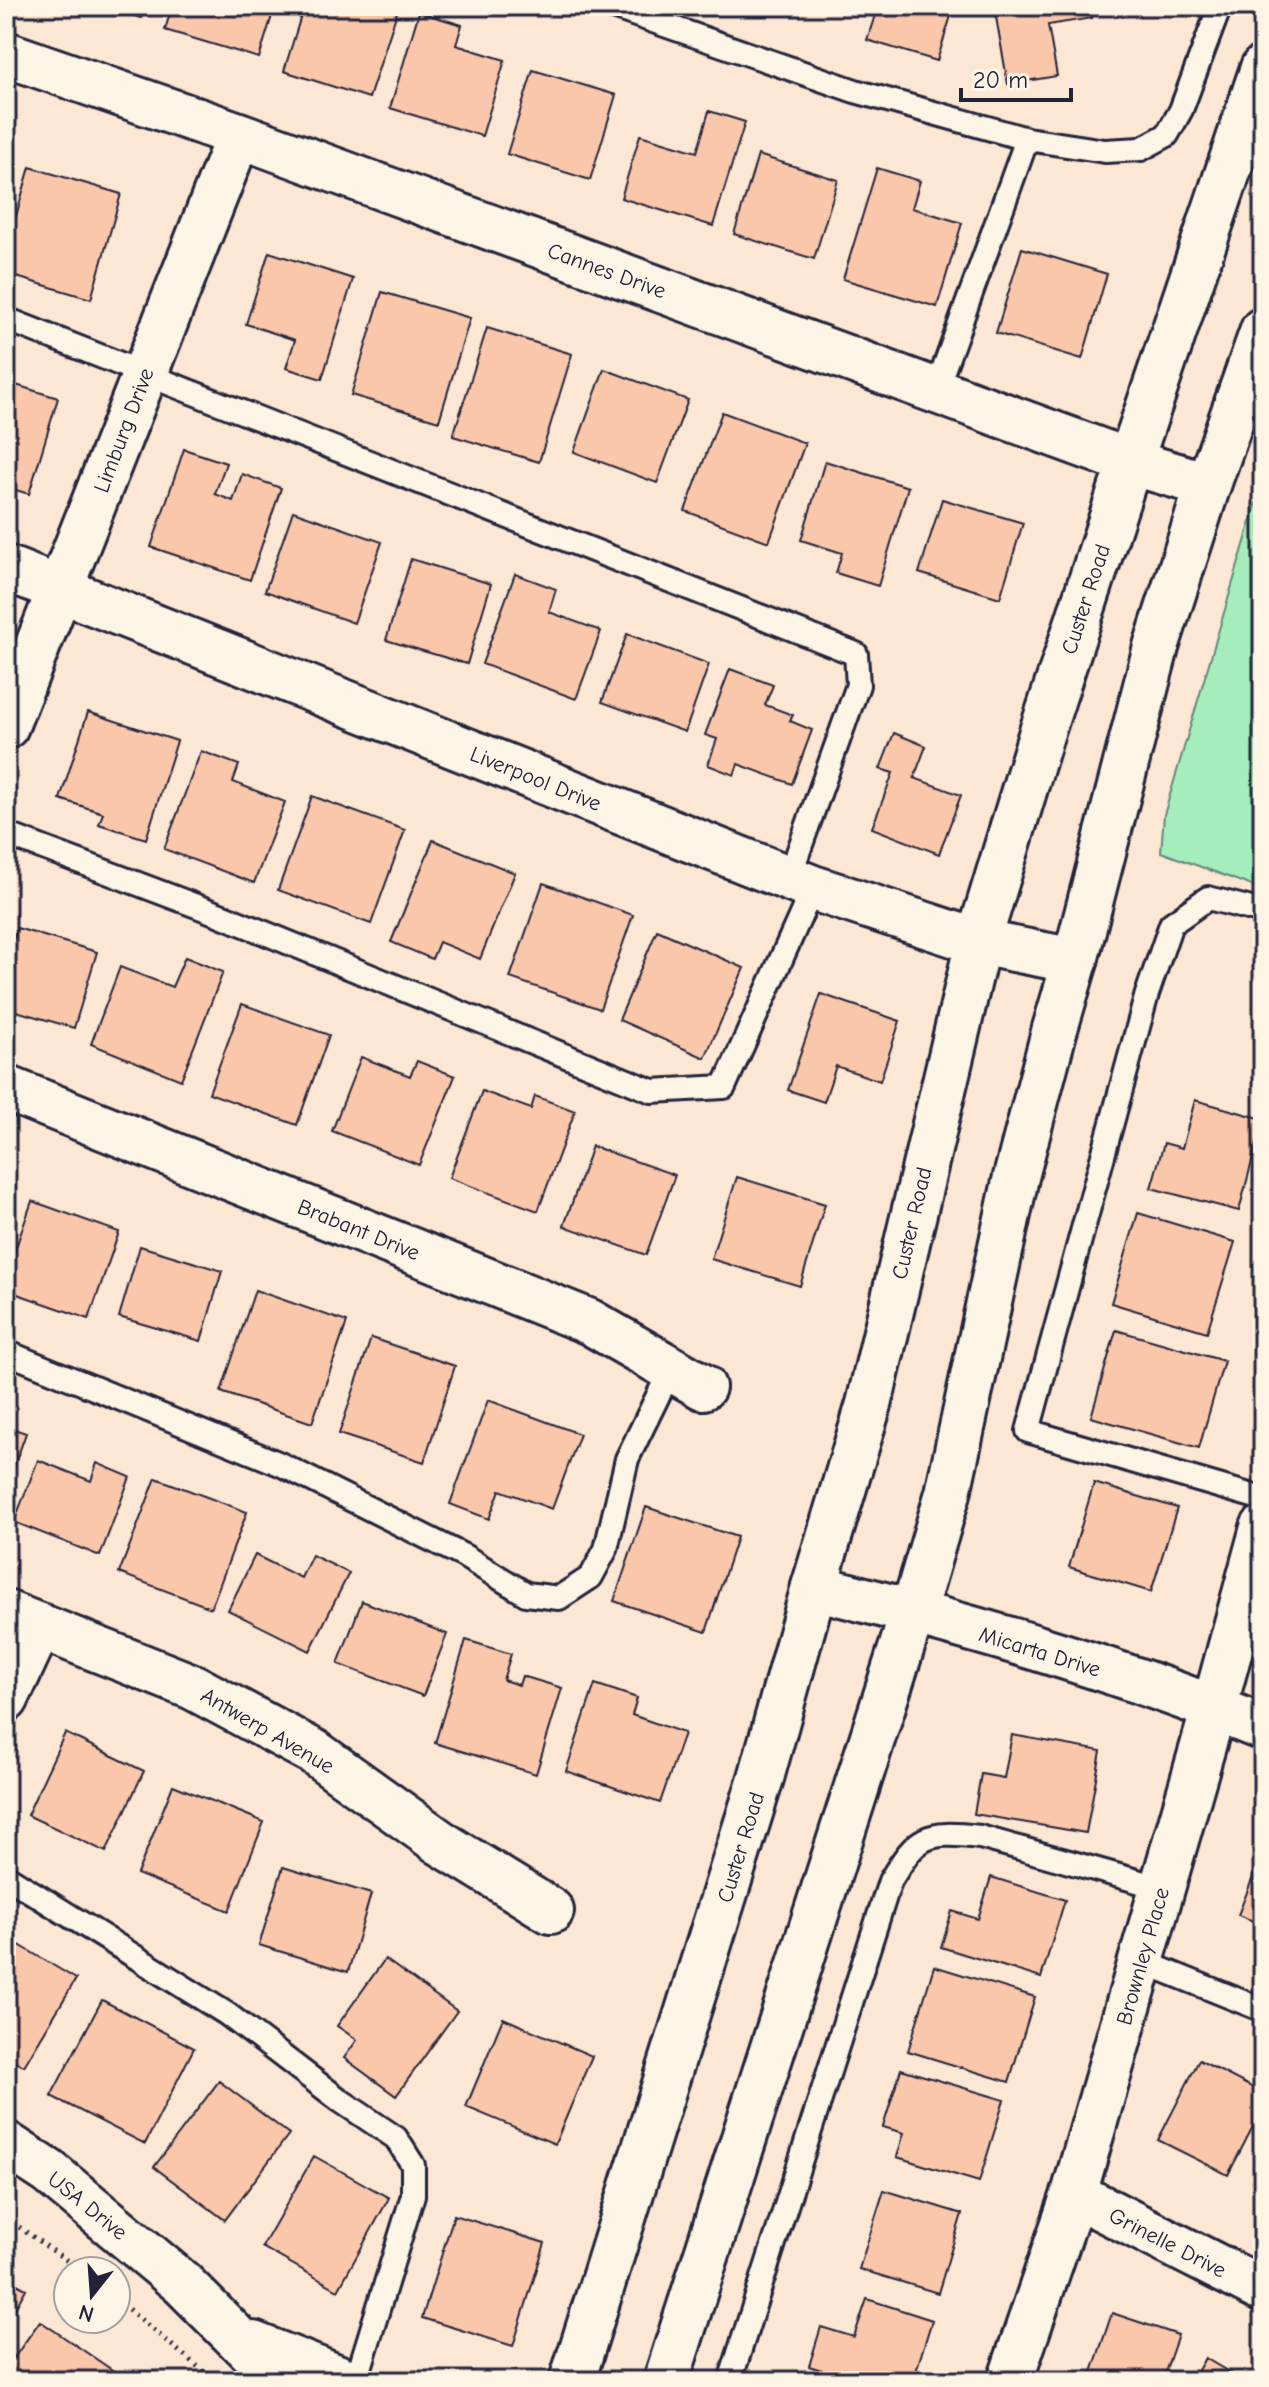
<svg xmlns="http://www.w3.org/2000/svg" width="1269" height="2387" viewBox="0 0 1269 2387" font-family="'Comic Neue',sans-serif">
  <rect width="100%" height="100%" fill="#fbe7d3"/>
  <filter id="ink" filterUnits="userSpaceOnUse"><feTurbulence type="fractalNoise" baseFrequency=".0125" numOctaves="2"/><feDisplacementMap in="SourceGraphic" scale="16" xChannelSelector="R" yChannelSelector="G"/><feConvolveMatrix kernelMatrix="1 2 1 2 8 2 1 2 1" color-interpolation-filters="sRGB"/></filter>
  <g filter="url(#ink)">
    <path fill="#a5eebc" stroke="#64887c" stroke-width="2" d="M 1263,481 L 1263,890 L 1161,852 L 1164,815 Z"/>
    <path fill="#fac7aa" stroke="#22223b" stroke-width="2" d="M 101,6 L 146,6 L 142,18 Z
      M 172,6 L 275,6 L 259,58 L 165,30 Z
      M 304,6 L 399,6 L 369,98 L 284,71 Z
      M 878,6 L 954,6 L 937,61 L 867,40 Z
      M 994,6 L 1089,6 L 1092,18 L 1048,25 L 1057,76 L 1008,84 Z
      M 419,12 L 462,25 L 456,45 L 505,60 L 482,136 L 390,108 Z
      M 533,70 L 616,95 L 590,180 L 507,154 Z
      M 709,111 L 745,122 L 713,226 L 621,198 L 640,135 L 697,152 Z
      M 758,155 L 838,180 L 814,259 L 734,234 Z
      M 30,167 L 121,194 L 91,299 L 6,274 L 6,251 Z
      M 877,168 L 920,181 L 912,208 L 962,223 L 937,307 L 843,279 Z
      M 1022,248 L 1107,274 L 1082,359 L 996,333 Z
      M 269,252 L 353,279 L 322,379 L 286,368 L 295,340 L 246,324 Z
      M 382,292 L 470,318 L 439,421 L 351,395 Z
      M 487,328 L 572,354 L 539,462 L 453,436 Z
      M 604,369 L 688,400 L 657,483 L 574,452 Z
      M 6,382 L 58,398 L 29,494 L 6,487 Z
      M 722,412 L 805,443 L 769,542 L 685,511 Z
      M 184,449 L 226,463 L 215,494 L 233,501 L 242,474 L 281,488 L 250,580 L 151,547 Z
      M 825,461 L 908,487 L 878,586 L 836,573 L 842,553 L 801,540 Z
      M 942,499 L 1023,523 L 1000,598 L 919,573 Z
      M 293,511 L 382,542 L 354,623 L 265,591 Z
      M 411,559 L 491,584 L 467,664 L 386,640 Z
      M 515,574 L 556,589 L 549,612 L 601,631 L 576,699 L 482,664 Z
      M 627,634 L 709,664 L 685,732 L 602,702 Z
      M 730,669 L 773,685 L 765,705 L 793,715 L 790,721 L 812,730 L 792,784 L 738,764 L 734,775 L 708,765 L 717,739 L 705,735 Z
      M 88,712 L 177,741 L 146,839 L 99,824 L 103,813 L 60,799 Z
      M 894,733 L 926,746 L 914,778 L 961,795 L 939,854 L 872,828 L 893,773 L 880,769 Z
      M 201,751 L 239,765 L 233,782 L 285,802 L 254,883 L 164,849 Z
      M 312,796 L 405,830 L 371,924 L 278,890 Z
      M 433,840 L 515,873 L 480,959 L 439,942 L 432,959 L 391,942 Z
      M 543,883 L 633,915 L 600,1009 L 510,978 Z
      M 17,928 L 97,952 L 74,1028 L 6,1008 L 6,963 Z
      M 657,930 L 744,968 L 705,1058 L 619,1020 Z
      M 185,957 L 223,972 L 181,1080 L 91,1044 L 120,967 L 172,987 Z
      M 821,994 L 900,1021 L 880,1081 L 836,1066 L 824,1102 L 788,1090 Z
      M 242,1004 L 329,1035 L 297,1125 L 209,1093 Z
      M 361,1057 L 410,1076 L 417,1061 L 455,1076 L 419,1165 L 332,1131 Z
      M 482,1091 L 531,1109 L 535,1096 L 575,1111 L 538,1211 L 449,1178 Z
      M 1195,1100 L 1263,1119 L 1239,1211 L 1151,1188 L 1164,1143 L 1182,1148 Z
      M 592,1146 L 675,1175 L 646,1255 L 564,1226 Z
      M 737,1177 L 825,1204 L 800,1286 L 711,1259 Z
      M 32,1201 L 119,1232 L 89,1319 L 6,1290 L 6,1276 Z
      M 1138,1213 L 1235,1242 L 1207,1332 L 1111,1303 Z
      M 140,1246 L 222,1271 L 201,1341 L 119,1317 Z
      M 255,1290 L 347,1322 L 312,1423 L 221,1392 Z
      M 1116,1330 L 1224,1361 L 1199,1448 L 1091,1417 Z
      M 371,1338 L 455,1366 L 424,1462 L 339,1434 Z
      M 488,1400 L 580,1434 L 552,1509 L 500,1490 L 489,1519 L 450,1504 Z
      M 6,1426 L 26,1433 L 6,1489 Z
      M 38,1460 L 91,1481 L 97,1463 L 130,1477 L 100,1556 L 14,1522 Z
      M 156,1478 L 247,1512 L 211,1608 L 119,1573 Z
      M 1094,1483 L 1177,1508 L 1151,1592 L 1069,1567 Z
      M 646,1507 L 737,1537 L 706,1632 L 614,1601 Z
      M 255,1555 L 301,1578 L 312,1555 L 349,1573 L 310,1651 L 228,1610 Z
      M 362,1601 L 447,1634 L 423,1696 L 338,1664 Z
      M 466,1640 L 511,1654 L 503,1680 L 519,1685 L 522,1676 L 562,1688 L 536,1774 L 435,1743 Z
      M 595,1684 L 637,1698 L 632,1715 L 684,1733 L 660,1803 L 566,1771 Z
      M 65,1733 L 144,1771 L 106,1852 L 27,1815 Z
      M 1012,1735 L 1101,1751 L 1086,1833 L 974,1814 L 981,1774 L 1004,1778 Z
      M 173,1785 L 264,1822 L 229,1911 L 137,1874 Z
      M 1263,1852 L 1263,1925 L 1238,1915 Z
      M 283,1867 L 371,1894 L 348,1972 L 259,1945 Z
      M 991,1877 L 1065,1900 L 1041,1978 L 941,1947 L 952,1911 L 978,1919 Z
      M 6,1937 L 76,1979 L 24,2066 L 6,2056 Z
      M 385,1959 L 457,2011 L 396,2096 L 344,2058 L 357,2040 L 337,2026 Z
      M 934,1966 L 1035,1997 L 1009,2082 L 908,2051 Z
      M 102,2000 L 194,2048 L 145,2144 L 51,2096 Z
      M 503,2018 L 592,2056 L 555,2144 L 466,2107 Z
      M 1199,2060 L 1263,2093 L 1263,2107 L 1228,2175 L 1158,2140 Z
      M 901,2069 L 1004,2100 L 979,2182 L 897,2157 L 904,2133 L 883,2127 Z
      M 219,2081 L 289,2134 L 225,2220 L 154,2167 Z
      M 314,2156 L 389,2198 L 338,2290 L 262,2247 Z
      M 1263,2160 L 1263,2187 L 1252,2181 Z
      M 884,2190 L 962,2214 L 938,2293 L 859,2269 Z
      M 454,2215 L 545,2243 L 513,2346 L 422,2318 Z
      M 6,2278 L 26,2289 L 6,2325 Z
      M 867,2299 L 932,2320 L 913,2381 L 856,2381 L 809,2366 L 821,2327 L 854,2337 Z
      M 1112,2313 L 1178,2335 L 1162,2381 L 1089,2381 Z
      M 40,2321 L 124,2378 L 122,2381 L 6,2381 L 6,2369 Z
      M 1205,2358 L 1244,2381 L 1192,2381 Z"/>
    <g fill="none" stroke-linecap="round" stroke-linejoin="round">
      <g stroke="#22223b" stroke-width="28">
        <path id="service" d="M 610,6 L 855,91 L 1027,139 L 1105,151 L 1141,149 L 1167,135 L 1181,110 L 1220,6
          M 6,319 L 856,654 L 858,685 L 789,878
          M 936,390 L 1027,139
          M 6,834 L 223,916 L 652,1091 L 724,1087 L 813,888
          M 1263,912 L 1208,898 L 1171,924 L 1147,994 L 1028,1431 L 1263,1499
          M 6,1352 L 280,1464 L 464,1556 L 526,1594 L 559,1598 L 591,1577 L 606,1549 L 627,1459 L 671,1369
          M 6,1876 L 227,2014 L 341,2101 L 396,2138 L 413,2165 L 413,2195 L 356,2381
          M 1141,1961 L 1263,2010
          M 730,2381 L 890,1881 C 918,1835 925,1831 980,1837 L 1162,1888"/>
      </g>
      <g stroke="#22223b" stroke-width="50">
        <path id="minor" d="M 6,54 L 239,135 L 1130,462 L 1208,485
          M 6,568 L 813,888 L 978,942 L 1075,961
          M 6,726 L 239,135
          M 6,1088 L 590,1322 L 703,1387
          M 6,1613 L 193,1687 L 314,1752 L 441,1843 L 551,1911
          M 6,1699 L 40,1626
          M 1074,2194 L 1263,2290
          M 1010,2381 L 1074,2194 L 1214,1708 L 1263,1528"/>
      </g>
      <g stroke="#22223b" stroke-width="50">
        <path id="tertiary" d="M 814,1587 C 966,1625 1118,1668 1263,1728
          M 6,2144 L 49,2172 L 182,2283 L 280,2381
          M 253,2344 L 347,2381"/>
      </g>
      <g stroke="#22223b" stroke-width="50">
        <path id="primary" d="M 572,2381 L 761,1778 L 814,1587 L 869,1404 L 978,942 L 1041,735 L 1130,462 L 1263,68
          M 666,2381 L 913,1612 L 948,1493 L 1016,1177 L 1054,1032 L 1075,961 L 1156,647 L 1208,485 L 1263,330"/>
      </g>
      <path stroke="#22223b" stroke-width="5" stroke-dasharray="2 6" stroke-linecap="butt" d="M 6,2218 L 82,2271
        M 116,2299 L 215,2381"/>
      <use href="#service" stroke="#fcf5e5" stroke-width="22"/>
      <use href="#minor" stroke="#fcf5e5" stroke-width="44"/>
      <use href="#tertiary" stroke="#fcf5e5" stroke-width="44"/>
      <use href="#primary" stroke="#fcf5e5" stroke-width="44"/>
    </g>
  </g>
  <g text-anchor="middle" stroke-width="8" stroke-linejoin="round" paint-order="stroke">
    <g font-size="22" fill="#22223b" stroke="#fcf5e5">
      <text transform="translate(607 270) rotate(20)" y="8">Cannes Drive</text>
      <text transform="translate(123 430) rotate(-69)" y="8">Limburg Drive</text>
      <text transform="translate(1085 599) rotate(-72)" y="8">Custer Road</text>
      <text transform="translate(536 778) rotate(22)" y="8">Liverpool Drive</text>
      <text transform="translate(911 1223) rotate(-77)" y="8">Custer Road</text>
      <text transform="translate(359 1229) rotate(22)" y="8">Brabant Drive</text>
      <text transform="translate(1040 1651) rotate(17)" y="8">Micarta Drive</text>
      <text transform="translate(268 1730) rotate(30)" y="8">Antwerp Avenue</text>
      <text transform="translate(740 1847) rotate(-73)" y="8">Custer Road</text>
      <text transform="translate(1142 1956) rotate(-74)" y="8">Brownley Place</text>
      <text transform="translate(88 2205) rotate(39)" y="8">USA Drive</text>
      <text transform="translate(1168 2242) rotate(27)" y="8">Grinelle Drive</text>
    </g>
  </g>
  <rect width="1269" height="2387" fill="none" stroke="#fcf5e5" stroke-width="32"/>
  <rect x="16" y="16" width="1237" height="2355" fill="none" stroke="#22223b" stroke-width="3" filter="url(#ink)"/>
  <g transform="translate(92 2295) rotate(197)"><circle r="38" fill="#fcf5e5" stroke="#a5a1a1" stroke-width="2"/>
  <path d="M0-6L14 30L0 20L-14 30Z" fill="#22223b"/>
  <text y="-12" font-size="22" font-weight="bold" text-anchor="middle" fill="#22223b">N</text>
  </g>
  <path d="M961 88v12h110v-12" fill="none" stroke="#22223b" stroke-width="4"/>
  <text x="973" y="88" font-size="24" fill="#22223b" stroke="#fcf5e5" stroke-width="6" paint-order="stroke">20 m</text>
</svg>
